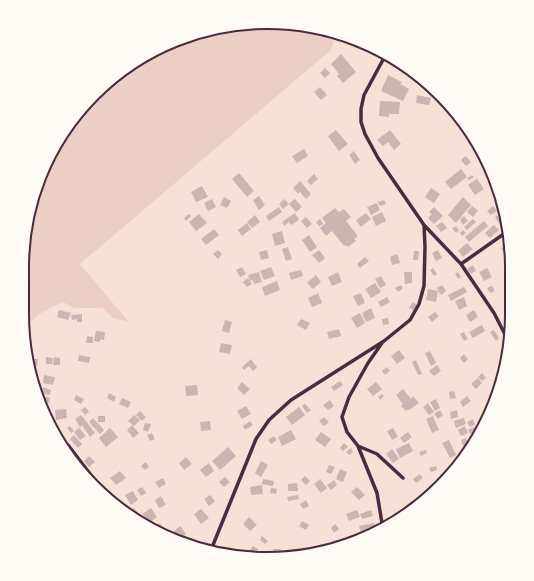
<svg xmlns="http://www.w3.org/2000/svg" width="534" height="581" viewBox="0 0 534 581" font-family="'DM Sans',sans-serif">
  <rect width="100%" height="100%" fill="#f7e1d7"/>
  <path fill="#ebcfc5" d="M 219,27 L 315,27 L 336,35 L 331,50 L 80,264 L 129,322 L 113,318 L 102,308 L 74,308 L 63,302 L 41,313 L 27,324 L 27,219 L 63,131 L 131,63 Z"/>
  <path fill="#ccb4b1" d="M 341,54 L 356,72 L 343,83 L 337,76 L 339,74 L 331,64 Z
    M 325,68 L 330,73 L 325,78 L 320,73 Z
    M 388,75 L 402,82 L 400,84 L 409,89 L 403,101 L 381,91 Z
    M 320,87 L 327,95 L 321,100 L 314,92 Z
    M 417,95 L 431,98 L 429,105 L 416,103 Z
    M 380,101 L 400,102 L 399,114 L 389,114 L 389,117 L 379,116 Z
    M 336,130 L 348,144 L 339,151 L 328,136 Z
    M 390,130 L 401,144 L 394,150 L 388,142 L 383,146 L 377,140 Z
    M 304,149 L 308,156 L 297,163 L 292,156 Z
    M 354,151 L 360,160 L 355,164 L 349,155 Z
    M 466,156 L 471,162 L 466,166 L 461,160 Z
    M 461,169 L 467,177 L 451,189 L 445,182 Z
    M 239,173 L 254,191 L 247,197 L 232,179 Z
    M 314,174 L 318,179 L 311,185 L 307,181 Z
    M 472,175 L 474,177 L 469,180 L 467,178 Z
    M 477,179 L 484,189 L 475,195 L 468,185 Z
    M 300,181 L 311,194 L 306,199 L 300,192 L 298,194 L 293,188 Z
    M 202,186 L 208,197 L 196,202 L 191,192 Z
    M 431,188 L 440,194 L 434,203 L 425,197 Z
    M 259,196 L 265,205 L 259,210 L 253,200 Z
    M 224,197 L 231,201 L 227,208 L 220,205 Z
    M 463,197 L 471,205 L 456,223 L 448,215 Z
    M 212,199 L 216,207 L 208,211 L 204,203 Z
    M 284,199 L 289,204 L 283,209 L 279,204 Z
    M 295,199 L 302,207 L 296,212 L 289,204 Z
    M 384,200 L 386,204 L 380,206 L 378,202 Z
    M 377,203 L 380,210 L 371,215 L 367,207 Z
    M 472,206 L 478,211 L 473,217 L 467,212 Z
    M 493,206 L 497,211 L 491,215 L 487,211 Z
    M 279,207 L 282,212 L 269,221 L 266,216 Z
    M 434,207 L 443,216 L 434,224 L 428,218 L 432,214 L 429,212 Z
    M 335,208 L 339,212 L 344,209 L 351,217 L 346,221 L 358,236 L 354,239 L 356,241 L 348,247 L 346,245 L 344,246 L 332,231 L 326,236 L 320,228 L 326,223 L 322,218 Z
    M 382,212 L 386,221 L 376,226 L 372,217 Z
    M 503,212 L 507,221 L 500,225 L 495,217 Z
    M 295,213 L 299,220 L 291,225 L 289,222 L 284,226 L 282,222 Z
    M 366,213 L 371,219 L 361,227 L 356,220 Z
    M 189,214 L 191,216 L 186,221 L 184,218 Z
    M 199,214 L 207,223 L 196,231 L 189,222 Z
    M 255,215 L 260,222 L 252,228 L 247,222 Z
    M 464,216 L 468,221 L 463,225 L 460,220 Z
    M 306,217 L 312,224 L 307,228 L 301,221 Z
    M 320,219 L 323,224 L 319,226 L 316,222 Z
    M 473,219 L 476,222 L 467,230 L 464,227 Z
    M 484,221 L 488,226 L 469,242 L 465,237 Z
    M 442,222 L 447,228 L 441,232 L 436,226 Z
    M 247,223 L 251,229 L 242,236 L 238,230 Z
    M 494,225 L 499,230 L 490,238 L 485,233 Z
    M 456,226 L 459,230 L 456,233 L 452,228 Z
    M 214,229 L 219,235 L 206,245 L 201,239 Z
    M 463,230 L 466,233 L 462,236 L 460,233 Z
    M 282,231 L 285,243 L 275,246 L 272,234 Z
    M 309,235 L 317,247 L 310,252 L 302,240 Z
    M 467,243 L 473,249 L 463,257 L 458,251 Z
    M 508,245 L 508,255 L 506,256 L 501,248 Z
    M 288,247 L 292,259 L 286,261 L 282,249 Z
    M 218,250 L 222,254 L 218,259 L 213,254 Z
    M 267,250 L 269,258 L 261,260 L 259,252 Z
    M 319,250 L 325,258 L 319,263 L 312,255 Z
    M 438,250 L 442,258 L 436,261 L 432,253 Z
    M 414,251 L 419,251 L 418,260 L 413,260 Z
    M 397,254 L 400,263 L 392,265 L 390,257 Z
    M 365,257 L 369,261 L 360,268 L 357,264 Z
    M 473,265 L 476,271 L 471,274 L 467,269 Z
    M 242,267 L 246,274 L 240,277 L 236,270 Z
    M 271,267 L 275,276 L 264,280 L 260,271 Z
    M 433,268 L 437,274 L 434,276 L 430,270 Z
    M 487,268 L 492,277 L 484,281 L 479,272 Z
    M 301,270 L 303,276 L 291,280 L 289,273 Z
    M 259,272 L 262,282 L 254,284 L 253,280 L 250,281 L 248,275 Z
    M 338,272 L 342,282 L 332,286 L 328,277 Z
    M 404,272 L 412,272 L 412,283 L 405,284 Z
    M 458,272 L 461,277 L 458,279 L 455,274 Z
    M 316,275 L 321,282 L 313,289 L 307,283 Z
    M 381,276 L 386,285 L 380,288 L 375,279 Z
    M 248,278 L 252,284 L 247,287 L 243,282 Z
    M 277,281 L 280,290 L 265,296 L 262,287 Z
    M 375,283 L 381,292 L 371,298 L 365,289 Z
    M 401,285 L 403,288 L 398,292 L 395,288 Z
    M 442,285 L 446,291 L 441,295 L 438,291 L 436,302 L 426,300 L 428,289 L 438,291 L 437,288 Z
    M 492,286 L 495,291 L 490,293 L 487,288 Z
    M 464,287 L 467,292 L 451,301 L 448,295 Z
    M 318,293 L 322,303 L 312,307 L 308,298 Z
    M 361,293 L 365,303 L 358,306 L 353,296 Z
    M 387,297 L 390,302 L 381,307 L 378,302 Z
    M 464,297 L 467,306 L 459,310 L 455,301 Z
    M 413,302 L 417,305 L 413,310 L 409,308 Z
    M 509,304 L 509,311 L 508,311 L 505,306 Z
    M 371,308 L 375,318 L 366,322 L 362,313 Z
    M 59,310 L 71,313 L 68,320 L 57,317 Z
    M 474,310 L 478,317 L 470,322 L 466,315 Z
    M 435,312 L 439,316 L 432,322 L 428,317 Z
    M 360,313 L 365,323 L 357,328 L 351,318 Z
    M 82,314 L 82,322 L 77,322 L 77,319 L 72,320 L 71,315 Z
    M 388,318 L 389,324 L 383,325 L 382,319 Z
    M 301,319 L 310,323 L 306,330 L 297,325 Z
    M 225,320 L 232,322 L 229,333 L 222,331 Z
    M 482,325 L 485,331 L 473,338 L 469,332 Z
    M 339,329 L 341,336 L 329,339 L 327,332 Z
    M 494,330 L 499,338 L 496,341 L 490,332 Z
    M 96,331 L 105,332 L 104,340 L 100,339 L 100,342 L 94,341 Z
    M 464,332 L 468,339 L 464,341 L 460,334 Z
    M 87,336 L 93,337 L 93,343 L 86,343 Z
    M 221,343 L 232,345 L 230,354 L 219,352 Z
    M 399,350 L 405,358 L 397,364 L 391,356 Z
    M 430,351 L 436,363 L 431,366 L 425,353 Z
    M 464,354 L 468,359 L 464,363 L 460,358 Z
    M 79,355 L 90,357 L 89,363 L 78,361 Z
    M 46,357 L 53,358 L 52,364 L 46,364 Z
    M 54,357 L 60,358 L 60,365 L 53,365 Z
    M 31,359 L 38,359 L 37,366 L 30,365 Z
    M 251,359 L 257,367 L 253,371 L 249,366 L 244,370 L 242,367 Z
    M 416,360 L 422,374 L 418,375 L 412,362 Z
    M 437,365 L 441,371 L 434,376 L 429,371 Z
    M 387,367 L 390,371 L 385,375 L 382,371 Z
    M 482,373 L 486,378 L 482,381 L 478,377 Z
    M 44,375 L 55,377 L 53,385 L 43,383 Z
    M 478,378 L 482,383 L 476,389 L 471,384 Z
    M 340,381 L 343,385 L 334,391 L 331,387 Z
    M 242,382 L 250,389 L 244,395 L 237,388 Z
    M 376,382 L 382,389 L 373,396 L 367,389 Z
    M 197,385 L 198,395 L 186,396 L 185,386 Z
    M 43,387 L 51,390 L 50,395 L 41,393 Z
    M 403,389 L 411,399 L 413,396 L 419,403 L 409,410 L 408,409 L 406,411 L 401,406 L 403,404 L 396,395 Z
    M 454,391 L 456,398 L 450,399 L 449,392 Z
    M 109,393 L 116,397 L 114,402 L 107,398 Z
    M 382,394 L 384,396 L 380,400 L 378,397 Z
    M 38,395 L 50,398 L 49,403 L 40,401 Z
    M 76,395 L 84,399 L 81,404 L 74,400 Z
    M 467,396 L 471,401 L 463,407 L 460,402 Z
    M 122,398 L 131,402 L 128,408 L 119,404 Z
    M 436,399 L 440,408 L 435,411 L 430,402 Z
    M 330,400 L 334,406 L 328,410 L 323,405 Z
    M 428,403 L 434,412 L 429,415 L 423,407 Z
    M 305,404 L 311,410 L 307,413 L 302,406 Z
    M 246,406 L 251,414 L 242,419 L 237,411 Z
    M 85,407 L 89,412 L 85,415 L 81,410 Z
    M 299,407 L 305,415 L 292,425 L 286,417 Z
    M 66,409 L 67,418 L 56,420 L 55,410 Z
    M 440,410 L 443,415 L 438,419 L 434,414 Z
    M 457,410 L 458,417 L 451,419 L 450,412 Z
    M 140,411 L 146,417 L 142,421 L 136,415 Z
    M 81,415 L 95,433 L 90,437 L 82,425 L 80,427 L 75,419 Z
    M 134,415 L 140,420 L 134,426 L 128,421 Z
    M 98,416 L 105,416 L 105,422 L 98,422 Z
    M 433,416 L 439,430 L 432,433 L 426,419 Z
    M 324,417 L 329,422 L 324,426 L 319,421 Z
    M 93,418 L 104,430 L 100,434 L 89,422 Z
    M 464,418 L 466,424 L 456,428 L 454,421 Z
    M 473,419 L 475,425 L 470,427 L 467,422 Z
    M 210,421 L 211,430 L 201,431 L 200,422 Z
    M 250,421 L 253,425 L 245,430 L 243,426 Z
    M 145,423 L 151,424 L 148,432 L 143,430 Z
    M 132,425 L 139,433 L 133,438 L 127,430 Z
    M 70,426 L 74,431 L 71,433 L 67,428 Z
    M 465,426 L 468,433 L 461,436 L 458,430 Z
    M 474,427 L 476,432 L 471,435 L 468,430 Z
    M 79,428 L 86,436 L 80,440 L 74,432 Z
    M 110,428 L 118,437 L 106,447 L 99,438 Z
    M 393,428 L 398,437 L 392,440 L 387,431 Z
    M 291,430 L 296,439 L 282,446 L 278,437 Z
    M 321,432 L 331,439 L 325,447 L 315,440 Z
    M 408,432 L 412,437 L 404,443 L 400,438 Z
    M 152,433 L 155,439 L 150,441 L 147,435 Z
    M 74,435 L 82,444 L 78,448 L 70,439 Z
    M 274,436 L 277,440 L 271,444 L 268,440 Z
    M 466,438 L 469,444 L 463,446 L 461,440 Z
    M 449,440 L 456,455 L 450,458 L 442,443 Z
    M 344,443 L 348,447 L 343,451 L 340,448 Z
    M 409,443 L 413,451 L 400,458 L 396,449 Z
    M 228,447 L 236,456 L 220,470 L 212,461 Z
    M 351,448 L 353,452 L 349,455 L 346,452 Z
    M 392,449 L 399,459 L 393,463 L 386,454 Z
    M 426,450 L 427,453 L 421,456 L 419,452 Z
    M 89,456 L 95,462 L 89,467 L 84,461 Z
    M 186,457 L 192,464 L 184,470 L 179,463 Z
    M 261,461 L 268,465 L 261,477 L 255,473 Z
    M 146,462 L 149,467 L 145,470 L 141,466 Z
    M 209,463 L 214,471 L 206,477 L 200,470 Z
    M 329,465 L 335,467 L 331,474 L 326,472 Z
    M 436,466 L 437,470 L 431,472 L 429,468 Z
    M 340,469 L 347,472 L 343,482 L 336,479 Z
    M 120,471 L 126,478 L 116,485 L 110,478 Z
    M 420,474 L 423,478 L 416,483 L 413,479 Z
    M 305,476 L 310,481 L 306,485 L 301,480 Z
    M 225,477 L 230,482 L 224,487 L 219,482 Z
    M 163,478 L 166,484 L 159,488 L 155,482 Z
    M 263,479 L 274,481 L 273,486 L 262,484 Z
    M 320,479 L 327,488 L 321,493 L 314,484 Z
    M 334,480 L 337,485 L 331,490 L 327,485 Z
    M 297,483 L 298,491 L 288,491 L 288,484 Z
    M 262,485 L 263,494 L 251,495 L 250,487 Z
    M 142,487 L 146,493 L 141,496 L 137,490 Z
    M 357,487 L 365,495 L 359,500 L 351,492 Z
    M 271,488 L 277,489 L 276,494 L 270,493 Z
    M 133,491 L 138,500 L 131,505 L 125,495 Z
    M 210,495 L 215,501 L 209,506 L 204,499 Z
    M 298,495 L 299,499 L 288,501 L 287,497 Z
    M 161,496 L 166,505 L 159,508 L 155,500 Z
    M 306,500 L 309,506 L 303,509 L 300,504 Z
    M 412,501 L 417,507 L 409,513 L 404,507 Z
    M 134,508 L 138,513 L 134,517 L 127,513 Z
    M 151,508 L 157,517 L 149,523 L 142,514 Z
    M 201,509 L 209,518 L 201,524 L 194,514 Z
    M 357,510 L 360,517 L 349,521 L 346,514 Z
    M 371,510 L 373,516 L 362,519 L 360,514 Z
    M 138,516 L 145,524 L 136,518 Z
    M 249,517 L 257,525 L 250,531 L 243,524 Z
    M 302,521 L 309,525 L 306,530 L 299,526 Z
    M 160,523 L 166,534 L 164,536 L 154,531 L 152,527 Z
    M 374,523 L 376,529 L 361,532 L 359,526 Z
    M 335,524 L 339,529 L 334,533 L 331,528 Z
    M 180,526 L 186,534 L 180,539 L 174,531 Z
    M 262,536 L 268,541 L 265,544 L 260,540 Z
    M 349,539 L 351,543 L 343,546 L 341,542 Z
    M 339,540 L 340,544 L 332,545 L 332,541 Z
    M 253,546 L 258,549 L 255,553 L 250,550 Z
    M 273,549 L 281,549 L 281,556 L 274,557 Z"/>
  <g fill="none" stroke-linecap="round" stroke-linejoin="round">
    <path stroke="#4a2c40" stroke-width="3.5" d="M 385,56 L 364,95 L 361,109 L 361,122 L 365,134 L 378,158 L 424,225 L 461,264 L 494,313 L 510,344
      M 461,264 L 508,231
      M 382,343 L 368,363 L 349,397 L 342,417 L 347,432 L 358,446 L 377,454 L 403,478
      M 68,445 L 113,504
      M 358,446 L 377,493 L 382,523 L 381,528
      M 206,551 L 213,545 L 256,439 L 269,420 L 291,400 L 384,341 L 410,320 L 419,304 L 424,286 L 425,247 L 424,225"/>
  </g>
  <path d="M0 0H534V581H0ZM267 29H267A238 238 0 0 1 505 267V314A238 238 0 0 1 267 552H267A238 238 0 0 1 29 314V267A238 238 0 0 1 267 29Z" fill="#fffaf5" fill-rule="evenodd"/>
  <path fill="none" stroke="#4a2c40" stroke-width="2" d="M267 29H267A238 238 0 0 1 505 267V314A238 238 0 0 1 267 552H267A238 238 0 0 1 29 314V267A238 238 0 0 1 267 29Z"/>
</svg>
